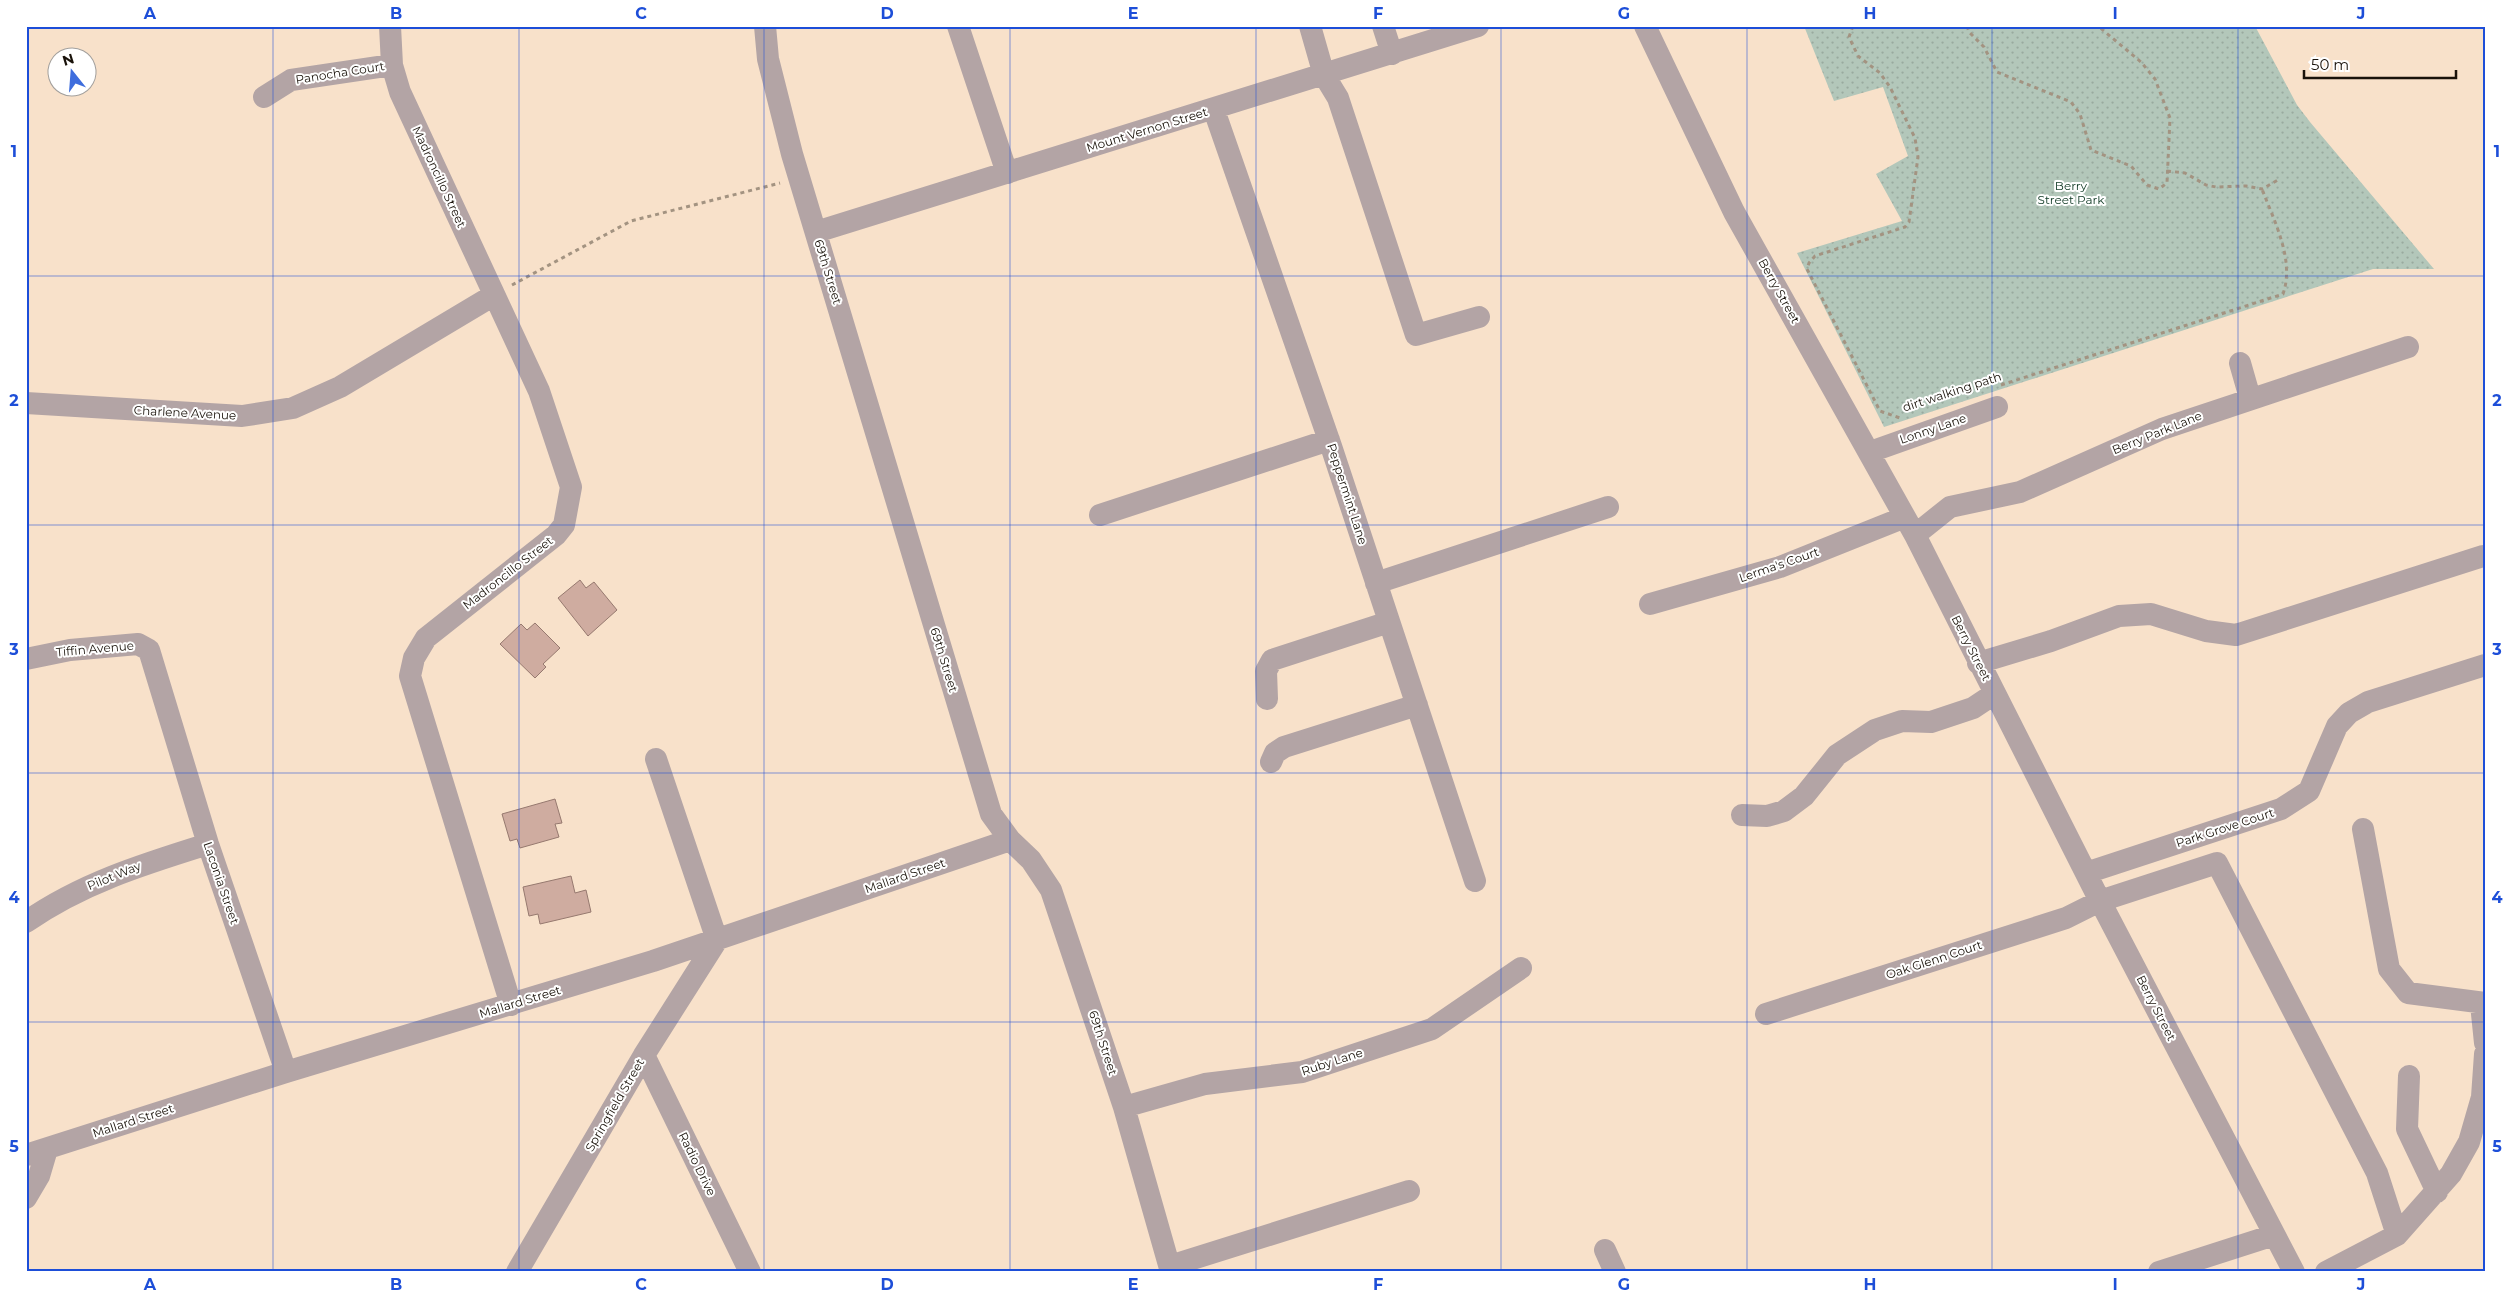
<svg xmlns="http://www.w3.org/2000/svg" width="2511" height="1298" viewBox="0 0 2511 1298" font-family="Montserrat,sans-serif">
  <defs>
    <pattern id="grass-dots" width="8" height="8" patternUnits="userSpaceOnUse" patternTransform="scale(1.25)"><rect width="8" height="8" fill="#b3c7ba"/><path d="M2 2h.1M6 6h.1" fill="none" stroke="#99aa9f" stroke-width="1.8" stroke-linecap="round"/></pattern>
  </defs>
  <rect width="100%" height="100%" fill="#f8e1ca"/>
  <path fill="url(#grass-dots)" d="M 1804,26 L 2255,26 L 2297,105 L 2310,122 L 2434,269 L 2373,269 L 1884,427 L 1797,253 L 1902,221 L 1876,174 L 1908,156 L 1883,87 L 1834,101 Z"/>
  <path fill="#cfaca0" stroke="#96796f" d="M 580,580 L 586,588 L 594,582 L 617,610 L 588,636 L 558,598 Z
    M 535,623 L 560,648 L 543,664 L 546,667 L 535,678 L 500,644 L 521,624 L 527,630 Z
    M 555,799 L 562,823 L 555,824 L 559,837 L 520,848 L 517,839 L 510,841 L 502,814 Z
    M 571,876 L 575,893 L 586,890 L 591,912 L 540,924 L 538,914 L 529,916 L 523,887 Z"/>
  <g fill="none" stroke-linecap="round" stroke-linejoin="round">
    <path stroke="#a39381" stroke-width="3" stroke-dasharray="4 4" stroke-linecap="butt" d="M 1853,26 L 1849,37 L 1858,56 L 1880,73 L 1890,87 L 1915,138 L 1918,157 L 1909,222 L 1905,227 L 1815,256 L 1809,263 L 1807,269 L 1880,411 L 1900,418
      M 1967,26 L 1969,32 L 1984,47 L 1997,72 L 2071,102 L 2080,114 L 2091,150 L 2131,166 L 2147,185 L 2159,189 L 2167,183 L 2170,118 L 2155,79 L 2141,62 L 2098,26
      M 2167,171 L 2185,173 L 2206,185 L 2216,187 L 2246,186 L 2262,189 L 2278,180
      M 512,285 L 631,221 L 780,183
      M 2001,385 L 2283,294 C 2295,260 2274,221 2262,189"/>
    <path stroke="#b3a4a5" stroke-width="22" d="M 390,26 L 392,65 L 400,92 L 539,391 L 571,487 L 564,525 L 556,535 L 426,638 L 414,658 L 410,676 L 511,1005
      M 765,26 L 768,59 L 792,154 L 991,814 L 1010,840 L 1031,860 L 1051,890 L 1124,1107 L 1171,1272
      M 958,26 L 1007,173
      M 1310,26 L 1324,75 L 1338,98 L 1416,335 L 1479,317
      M 1383,26 L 1392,54
      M 1645,26 L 1734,212 L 1915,535 L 2100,901 L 2294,1272
      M 264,97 L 291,80 L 392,65
      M 1214,110 L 1331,446 L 1475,881
      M 816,232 L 1478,26
      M 2240,363 L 2250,398
      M 26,403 L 242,416 L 293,408 L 340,387 L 494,295
      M 1870,452 L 1997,407
      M 1100,515 L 1329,440
      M 1915,535 L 1950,507 L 2020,492 L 2162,429 L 2408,347
      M 1376,583 L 1608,507
      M 1650,604 L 1780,567 L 1905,517
      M 26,659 L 70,650 L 138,644 L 149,650 L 208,844 L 286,1072
      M 1978,663 L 2051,641 L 2119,616 L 2151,614 L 2206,631 L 2236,635 L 2483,556
      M 1267,699 L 1266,671 L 1272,660 L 1389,622
      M 1271,762 L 1275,753 L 1284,747 L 1417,705
      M 1742,815 L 1767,816 L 1784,811 L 1804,796 L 1837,755 L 1875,730 L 1902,721 L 1931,722 L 1973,708 L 1994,694
      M 2363,829 L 2389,969 L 2408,993 L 2485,1003
      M 2086,873 L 2281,809 L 2309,791 L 2337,726 L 2349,713 L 2368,702 L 2485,665
      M 26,922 C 82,883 144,864 208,844
      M 2481,1004 L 2485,1043
      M 1766,1014 L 2066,918 L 2100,901 L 2217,863 L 2377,1173 L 2397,1235
      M 644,1055 L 750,1272
      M 2409,1076 L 2407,1129 L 2437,1192
      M 1124,1107 L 1205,1084 L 1302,1072 L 1432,1029 L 1521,968
      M 26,1155 L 286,1072 L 653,961 L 1010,840
      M 26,1198 L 39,1176 L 47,1149
      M 1605,1250 L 1615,1272
      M 1170,1266 L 1409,1191
      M 517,1272 L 644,1055 L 717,940 L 656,759
      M 2159,1272 L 2274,1235
      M 2326,1272 L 2397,1235 L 2451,1174 L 2469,1142 L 2482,1097 L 2485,1054"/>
  </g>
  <path fill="none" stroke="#1d4ed8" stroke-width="1" stroke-opacity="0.55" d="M 273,26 L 273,1272M 519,26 L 519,1272M 764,26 L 764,1272M 1010,26 L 1010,1272M 1256,26 L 1256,1272M 1501,26 L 1501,1272M 1747,26 L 1747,1272M 1992,26 L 1992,1272M 2238,26 L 2238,1272M 26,276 L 2485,276M 26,525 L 2485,525M 26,773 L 2485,773M 26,1022 L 2485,1022"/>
  <g text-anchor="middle" stroke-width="4" stroke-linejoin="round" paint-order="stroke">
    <g font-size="12" fill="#19120a" stroke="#fff">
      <text transform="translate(340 73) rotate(-9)" y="4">Panocha Court</text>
      <text transform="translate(1147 130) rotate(-17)" y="4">Mount Vernon Street</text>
      <text transform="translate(439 177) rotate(65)" y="4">Madroncillo Street</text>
      <text transform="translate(828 272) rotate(73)" y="4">69th Street</text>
      <text transform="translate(1779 291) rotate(61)" y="4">Berry Street</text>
      <text transform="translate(1952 392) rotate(-18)" y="4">dirt walking path</text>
      <text transform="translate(185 413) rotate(3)" y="4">Charlene Avenue</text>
      <text transform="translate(1933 429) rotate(-19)" y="4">Lonny Lane</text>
      <text transform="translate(2157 433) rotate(-22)" y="4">Berry Park Lane</text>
      <text transform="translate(1347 494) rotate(72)" y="4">Peppermint Lane</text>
      <text transform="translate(1779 565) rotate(-19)" y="4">Lerma's Court</text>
      <text transform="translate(508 573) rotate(-38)" y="4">Madroncillo Street</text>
      <text transform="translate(1971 648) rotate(63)" y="4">Berry Street</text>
      <text transform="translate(95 649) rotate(-5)" y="4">Tiffin Avenue</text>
      <text transform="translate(944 660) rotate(73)" y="4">69th Street</text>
      <text transform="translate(2225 828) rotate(-18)" y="4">Park Grove Court</text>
      <text transform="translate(114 876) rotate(-22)" y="4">Pilot Way</text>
      <text transform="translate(905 876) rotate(-19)" y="4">Mallard Street</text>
      <text transform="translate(221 883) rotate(71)" y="4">Laconia Street</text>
      <text transform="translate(1934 960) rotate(-18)" y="4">Oak Glenn Court</text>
      <text transform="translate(520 1002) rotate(-17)" y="4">Mallard Street</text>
      <text transform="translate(2156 1008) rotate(63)" y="4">Berry Street</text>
      <text transform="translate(1103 1043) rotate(72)" y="4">69th Street</text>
      <text transform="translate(1332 1062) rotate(-18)" y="4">Ruby Lane</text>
      <text transform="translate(615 1105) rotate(-60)" y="4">Springfield Street</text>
      <text transform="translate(133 1121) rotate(-18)" y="4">Mallard Street</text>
      <text transform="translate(697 1164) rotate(64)" y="4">Radio Drive</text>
    </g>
    <g font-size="12" fill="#0d3722" stroke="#fff">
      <text x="2071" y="190">Berry<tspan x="2071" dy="14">Street Park</tspan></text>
    </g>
  </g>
  <rect width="2511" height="1298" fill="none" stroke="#ffffff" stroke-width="55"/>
  <g transform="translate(72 72) rotate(343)"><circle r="24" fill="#ffffff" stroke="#a3a09d"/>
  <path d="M0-4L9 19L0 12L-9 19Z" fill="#3e6ddd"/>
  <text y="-8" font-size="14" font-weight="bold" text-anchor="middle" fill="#19120a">N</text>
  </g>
  <path d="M2304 70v8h152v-8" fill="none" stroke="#19120a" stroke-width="2.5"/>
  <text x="2311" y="70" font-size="15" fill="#19120a" stroke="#ffffff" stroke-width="4" paint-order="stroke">50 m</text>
  <rect x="28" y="28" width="2456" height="1242" fill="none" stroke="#1d4ed8" stroke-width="2"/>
  <g font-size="16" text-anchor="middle" font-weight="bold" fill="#1d4ed8">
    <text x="150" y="19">A</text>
    <text x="396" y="19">B</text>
    <text x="641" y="19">C</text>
    <text x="887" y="19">D</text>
    <text x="1133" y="19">E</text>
    <text x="1378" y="19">F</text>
    <text x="1624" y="19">G</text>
    <text x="1870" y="19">H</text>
    <text x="2115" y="19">I</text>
    <text x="2361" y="19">J</text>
    <text x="14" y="157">1</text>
    <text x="2497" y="157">1</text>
    <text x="14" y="406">2</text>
    <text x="2497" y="406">2</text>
    <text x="14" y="655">3</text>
    <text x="2497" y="655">3</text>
    <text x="14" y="903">4</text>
    <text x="2497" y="903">4</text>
    <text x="14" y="1152">5</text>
    <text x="2497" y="1152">5</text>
    <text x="150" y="1290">A</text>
    <text x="396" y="1290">B</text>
    <text x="641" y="1290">C</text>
    <text x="887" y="1290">D</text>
    <text x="1133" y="1290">E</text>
    <text x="1378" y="1290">F</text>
    <text x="1624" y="1290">G</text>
    <text x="1870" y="1290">H</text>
    <text x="2115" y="1290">I</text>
    <text x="2361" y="1290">J</text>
  </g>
</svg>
